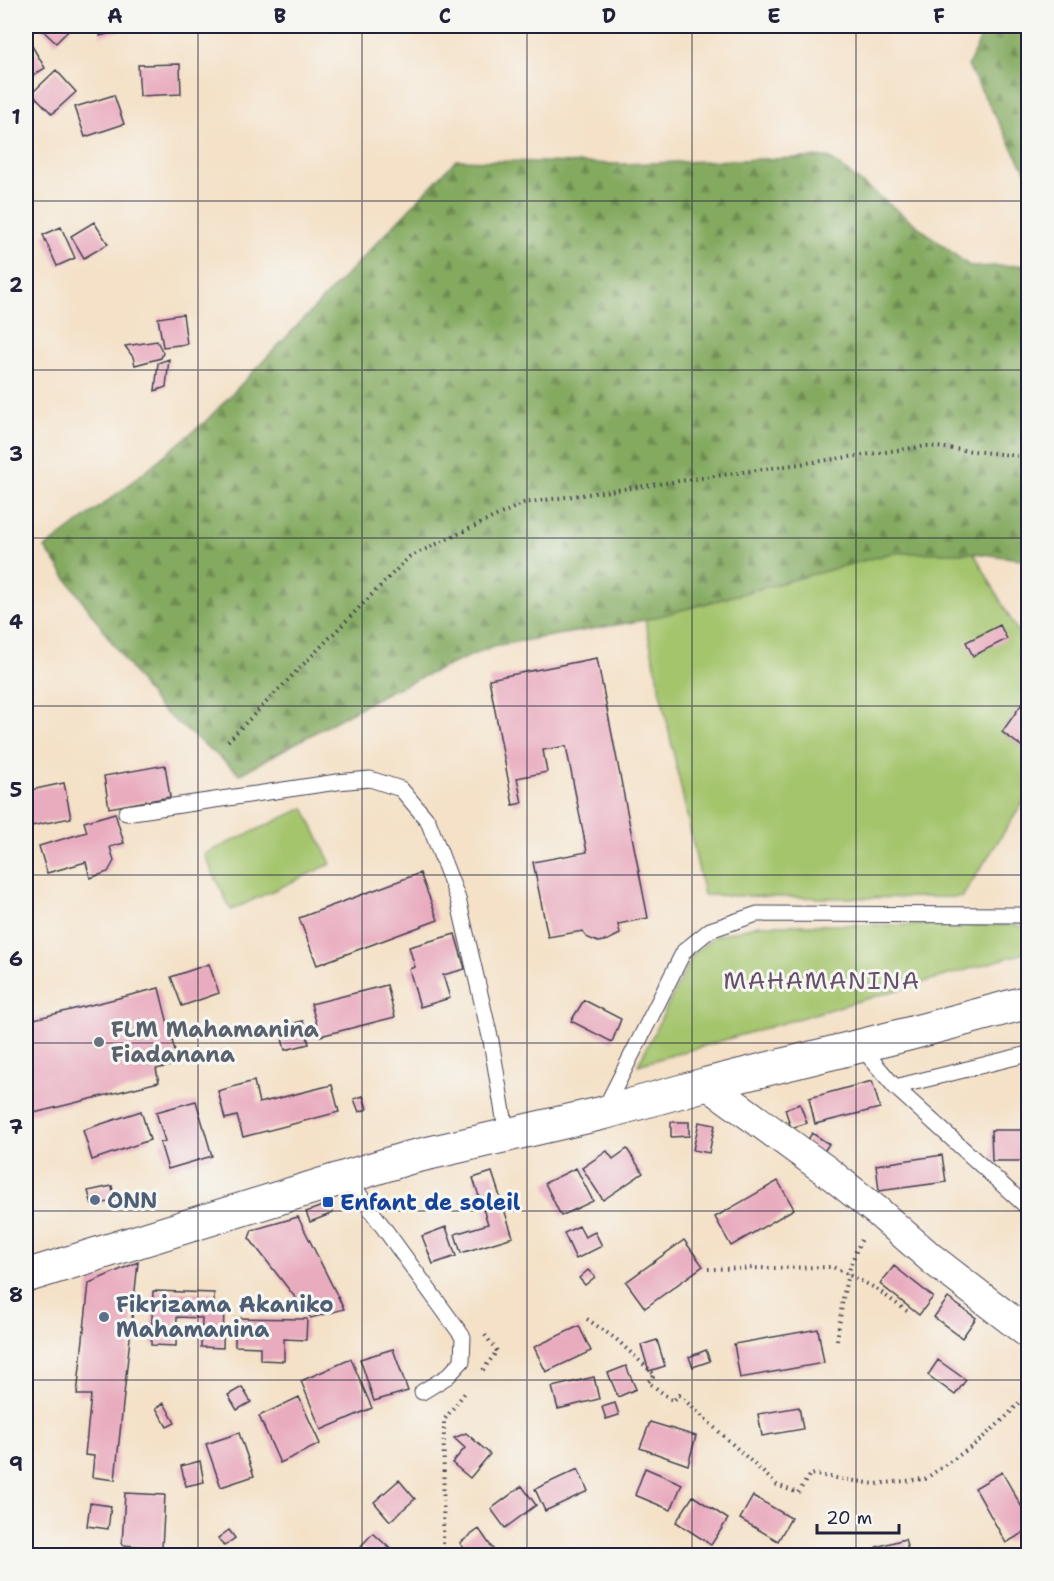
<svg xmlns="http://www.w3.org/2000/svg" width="1054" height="1581" viewBox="0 0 1054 1581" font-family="'Shantell Sans',sans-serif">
  <defs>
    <pattern id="forest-firs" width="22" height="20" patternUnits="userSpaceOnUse" patternTransform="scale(1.5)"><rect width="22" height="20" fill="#84aa60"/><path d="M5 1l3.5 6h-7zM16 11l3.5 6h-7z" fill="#6c8a50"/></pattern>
  </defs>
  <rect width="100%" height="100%" fill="#f6f6f2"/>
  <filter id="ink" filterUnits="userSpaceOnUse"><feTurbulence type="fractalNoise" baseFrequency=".0167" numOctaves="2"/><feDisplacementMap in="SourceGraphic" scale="12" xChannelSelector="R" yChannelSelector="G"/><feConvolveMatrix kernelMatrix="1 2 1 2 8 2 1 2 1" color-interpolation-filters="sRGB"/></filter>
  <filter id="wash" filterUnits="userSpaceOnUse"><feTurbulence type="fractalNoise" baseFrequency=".008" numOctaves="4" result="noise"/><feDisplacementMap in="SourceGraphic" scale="24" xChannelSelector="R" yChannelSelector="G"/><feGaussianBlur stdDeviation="1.35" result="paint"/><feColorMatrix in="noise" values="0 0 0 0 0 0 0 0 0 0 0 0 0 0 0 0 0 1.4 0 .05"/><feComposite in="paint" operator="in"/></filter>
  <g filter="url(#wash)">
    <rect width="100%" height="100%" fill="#f4e1c7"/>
    <path fill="url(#forest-firs)" stroke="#53664e" stroke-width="1.5" d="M 986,26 L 1028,26 L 1028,176 L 968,66 Z
      M 828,157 L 971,267 L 1028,265 L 1028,560 L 974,553 L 892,553 L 645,620 L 493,646 L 388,692 L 240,774 L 158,707 L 45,548 L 122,490 L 206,421 L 456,160 L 622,164 Z"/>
    <path fill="#a5c56d" stroke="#647454" stroke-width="1.5" d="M 892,553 L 974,553 L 1020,636 L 1028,631 L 1028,695 L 1002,732 L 1028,751 L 1028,795 L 962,897 L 830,898 L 704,895 L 645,620 Z
      M 304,808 L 331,864 L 231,910 L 204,854 Z
      M 759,925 L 1016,925 L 1028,928 L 1028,952 L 638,1065 L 694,953 L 716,936 Z"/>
    <g id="blocks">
      <path fill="#e9acbf" d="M 38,26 L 73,26 L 56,43 Z
        M 102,26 L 138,26 L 100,36 Z
        M 32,46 L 45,68 L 26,80 L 26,49 Z
        M 180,64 L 181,94 L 140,96 L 138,65 Z
        M 56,70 L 76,92 L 52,114 L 32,93 Z
        M 114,95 L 124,124 L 85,137 L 75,107 Z
        M 94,222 L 108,244 L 84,258 L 71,236 Z
        M 61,227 L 75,258 L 57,266 L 43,235 Z
        M 183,314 L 187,344 L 163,347 L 158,318 Z
        M 157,341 L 163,353 L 161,358 L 135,365 L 133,357 L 125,346 Z
        M 169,359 L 166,387 L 155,391 L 158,363 Z
        M 1000,625 L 1007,639 L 973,656 L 966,642 Z
        M 597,658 L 648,918 L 618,924 L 620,934 L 608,940 L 598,942 L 586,937 L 583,931 L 548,937 L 533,862 L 587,852 L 566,746 L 543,750 L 547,772 L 517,778 L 522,803 L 513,805 L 489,679 Z
        M 1028,695 L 1028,751 L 1002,732 Z
        M 165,765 L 170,797 L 109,808 L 104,776 Z
        M 64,783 L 71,818 L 26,827 L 26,791 Z
        M 115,813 L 124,843 L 110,847 L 114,861 L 108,872 L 90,878 L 86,862 L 47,873 L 39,846 L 87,832 L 84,822 Z
        M 420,873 L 438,920 L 317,965 L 299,918 Z
        M 455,934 L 465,969 L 443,975 L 450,998 L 420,1007 L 409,969 L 415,967 L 409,947 Z
        M 209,964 L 219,993 L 182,1006 L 171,977 Z
        M 387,985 L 395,1017 L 320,1036 L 311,1004 Z
        M 159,988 L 178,1064 L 156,1069 L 159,1082 L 26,1115 L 26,1021 Z
        M 584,1000 L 621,1019 L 612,1042 L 571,1021 Z
        M 303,1021 L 309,1044 L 285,1050 L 279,1027 Z
        M 254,1081 L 259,1103 L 332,1085 L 339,1112 L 243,1137 L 237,1116 L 225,1119 L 218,1091 Z
        M 872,1081 L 880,1108 L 815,1124 L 809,1098 Z
        M 363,1096 L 367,1109 L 359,1112 L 354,1099 Z
        M 196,1101 L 212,1156 L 168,1169 L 160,1143 L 165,1141 L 156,1112 Z
        M 800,1104 L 807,1123 L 791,1128 L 785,1109 Z
        M 141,1111 L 150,1140 L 92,1160 L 83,1130 Z
        M 671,1122 L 689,1122 L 689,1136 L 671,1137 Z
        M 699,1122 L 715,1125 L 709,1153 L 693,1150 Z
        M 991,1130 L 1028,1130 L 1028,1161 L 992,1161 Z
        M 812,1133 L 829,1144 L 823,1153 L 806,1143 Z
        M 627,1149 L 643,1173 L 603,1200 L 582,1168 L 607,1151 L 613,1159 Z
        M 942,1155 L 946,1182 L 879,1191 L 876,1165 Z
        M 576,1168 L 593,1201 L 561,1216 L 545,1183 Z
        M 492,1172 L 513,1237 L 461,1253 L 455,1234 L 488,1224 L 473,1178 Z
        M 778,1181 L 794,1209 L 731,1246 L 715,1217 Z
        M 112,1186 L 115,1201 L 92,1205 L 88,1191 Z
        M 330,1203 L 333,1213 L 310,1222 L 306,1212 Z
        M 298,1217 L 344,1309 L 311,1318 L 249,1238 L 252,1230 Z
        M 579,1226 L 585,1237 L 595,1232 L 602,1246 L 576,1259 L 564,1233 Z
        M 446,1227 L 456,1256 L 433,1264 L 422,1236 Z
        M 684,1240 L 703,1266 L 645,1308 L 626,1282 Z
        M 138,1262 L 115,1480 L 92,1477 L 94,1456 L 85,1455 L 91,1395 L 77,1395 L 89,1283 Z
        M 894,1266 L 933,1297 L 919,1315 L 880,1284 Z
        M 588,1270 L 595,1277 L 585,1285 L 579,1278 Z
        M 153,1291 L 214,1293 L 214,1305 L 224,1305 L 223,1348 L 201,1347 L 202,1318 L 177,1317 L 176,1346 L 151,1345 Z
        M 948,1298 L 976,1318 L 962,1338 L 934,1317 Z
        M 235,1318 L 307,1319 L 306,1340 L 284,1339 L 284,1361 L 260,1360 L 260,1347 L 235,1346 Z
        M 579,1326 L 591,1351 L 546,1372 L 534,1347 Z
        M 818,1329 L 824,1363 L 740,1378 L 734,1344 Z
        M 657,1340 L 665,1366 L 649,1371 L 641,1345 Z
        M 393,1349 L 408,1391 L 374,1401 L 360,1359 Z
        M 706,1350 L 710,1361 L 693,1367 L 689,1357 Z
        M 351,1359 L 372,1408 L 321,1430 L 301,1381 Z
        M 938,1360 L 966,1380 L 955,1395 L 928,1375 Z
        M 626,1366 L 636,1389 L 618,1397 L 608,1373 Z
        M 594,1377 L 599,1399 L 558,1409 L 552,1387 Z
        M 242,1387 L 251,1402 L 237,1410 L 228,1395 Z
        M 299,1397 L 320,1444 L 280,1463 L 259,1416 Z
        M 164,1403 L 175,1423 L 167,1427 L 156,1408 Z
        M 615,1403 L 619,1415 L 606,1419 L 602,1407 Z
        M 799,1407 L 803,1429 L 762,1436 L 758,1414 Z
        M 650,1422 L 696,1436 L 688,1465 L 640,1448 Z
        M 239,1433 L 254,1476 L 221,1487 L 206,1444 Z
        M 466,1433 L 490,1454 L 470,1478 L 452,1463 L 465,1448 L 454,1438 Z
        M 200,1461 L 204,1482 L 186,1486 L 181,1466 Z
        M 645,1468 L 682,1484 L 671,1510 L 635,1495 Z
        M 578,1469 L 588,1491 L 545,1511 L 535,1489 Z
        M 1002,1472 L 1028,1518 L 1028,1530 L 1006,1543 L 975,1488 Z
        M 399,1480 L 415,1499 L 390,1521 L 374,1502 Z
        M 522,1486 L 536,1505 L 505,1528 L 491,1509 Z
        M 125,1493 L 165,1495 L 162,1548 L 122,1545 Z
        M 693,1496 L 728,1519 L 711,1545 L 676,1522 Z
        M 753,1496 L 791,1518 L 778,1541 L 740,1519 Z
        M 90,1503 L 111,1506 L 108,1529 L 87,1526 Z
        M 479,1529 L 495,1552 L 490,1556 L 469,1556 L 460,1543 Z
        M 229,1530 L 235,1538 L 224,1546 L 218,1538 Z
        M 373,1533 L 398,1556 L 371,1556 L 361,1546 Z
        M 905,1539 L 908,1549 L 878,1556 L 876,1547 Z"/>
    </g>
  </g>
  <g filter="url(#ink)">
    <use href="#blocks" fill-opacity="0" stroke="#423f50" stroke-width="1.5"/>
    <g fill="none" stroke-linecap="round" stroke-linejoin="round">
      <g stroke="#423f50" stroke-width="17">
        <path id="service" d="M 126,813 L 337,782 L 370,779 L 401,789 L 428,821 L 458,899 L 491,1041 L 507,1136
          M 860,1046 L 895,1087 L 1028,1208
          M 895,1087 L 1028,1054
          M 604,1110 L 684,951 L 710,930 L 757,914 L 1019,915 L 1028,918
          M 346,1176 L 463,1337 L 462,1361 L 448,1376 L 422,1392"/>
      </g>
      <g stroke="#423f50" stroke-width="32">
        <path id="minor" d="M 707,1084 L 828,1172 L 877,1211 L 932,1259 L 1028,1333"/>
      </g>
      <g stroke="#423f50" stroke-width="35">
        <path id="tertiary" d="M 26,1276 L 408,1158 L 603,1113 L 707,1084 L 908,1034 L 1028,1002"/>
      </g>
      <path stroke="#423f50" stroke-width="4" stroke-dasharray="1.5 4.5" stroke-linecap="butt" d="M 228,741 L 409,557 L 524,503 L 927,446 L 1028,457
        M 708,1269 L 833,1267 L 875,1288 L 908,1312
        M 587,1319 L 616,1339 L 655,1375 L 648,1382 L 673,1401 L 679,1395 L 777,1485 L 798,1493 L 810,1474 L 875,1484 L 925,1479 L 974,1445 L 1004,1419 L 1028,1393
        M 837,1340 C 843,1301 844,1272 863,1237
        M 483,1370 L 497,1351 L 485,1335
        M 443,1556 L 444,1420 L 467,1390"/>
      <use href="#service" stroke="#fff" stroke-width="15"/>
      <use href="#minor" stroke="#fff" stroke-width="30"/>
      <use href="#tertiary" stroke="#fff" stroke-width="33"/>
    </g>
  </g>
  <path fill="none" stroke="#22223b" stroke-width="1.5" stroke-opacity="0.55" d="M 198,26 L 198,1556M 362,26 L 362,1556M 527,26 L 527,1556M 692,26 L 692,1556M 856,26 L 856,1556M 26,201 L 1028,201M 26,370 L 1028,370M 26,538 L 1028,538M 26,706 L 1028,706M 26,875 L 1028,875M 26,1043 L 1028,1043M 26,1211 L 1028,1211M 26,1380 L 1028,1380"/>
  <circle fill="#6b7280" stroke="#f6f6f2" stroke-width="2" cx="99" cy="1042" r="6"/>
  <g fill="#5c6f8a" stroke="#f6f6f2" stroke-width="2">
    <circle cx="95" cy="1200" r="6"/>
    <circle cx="104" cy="1317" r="6"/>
  </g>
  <rect fill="#1a4fb4" stroke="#f6f6f2" stroke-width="2" x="322" y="1196" width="12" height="12" rx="3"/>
  <g text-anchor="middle" stroke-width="6" stroke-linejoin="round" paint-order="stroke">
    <g font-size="22" font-weight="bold" fill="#5b616d" stroke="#f6f6f2" text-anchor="start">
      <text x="111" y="1037">FLM Mahamanina<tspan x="111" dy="25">Fiadanana</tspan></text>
    </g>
    <g font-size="22" font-weight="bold" fill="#4e5e75" stroke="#f6f6f2" text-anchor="start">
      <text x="107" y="1208">ONN</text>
      <text x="116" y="1312">Fikrizama Akaniko<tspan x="116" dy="25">Mahamanina</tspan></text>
    </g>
    <g font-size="22" font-weight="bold" fill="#164399" stroke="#f6f6f2" text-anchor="start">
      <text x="340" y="1210">Enfant de soleil</text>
    </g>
    <g font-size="24" letter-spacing="1.5" fill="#685269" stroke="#f6f6f2">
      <text x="822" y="989">MAHAMANINA</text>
    </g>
  </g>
  <rect width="1054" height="1581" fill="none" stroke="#f6f6f2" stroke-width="66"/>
  <path d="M817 1524v9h82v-9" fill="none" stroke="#22223b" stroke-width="3"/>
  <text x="826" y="1524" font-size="18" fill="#22223b" stroke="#f6f6f2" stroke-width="4.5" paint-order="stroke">20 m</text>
  <rect x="33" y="33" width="988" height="1515" fill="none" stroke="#22223b" stroke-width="2"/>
  <g font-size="20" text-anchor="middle" font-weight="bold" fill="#22223b">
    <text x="115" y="23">A</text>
    <text x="280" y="23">B</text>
    <text x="445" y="23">C</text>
    <text x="609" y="23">D</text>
    <text x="774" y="23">E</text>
    <text x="939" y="23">F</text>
    <text x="16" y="124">1</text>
    <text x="16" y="292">2</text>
    <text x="16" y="461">3</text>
    <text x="16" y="629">4</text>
    <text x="16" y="797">5</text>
    <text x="16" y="966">6</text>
    <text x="16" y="1134">7</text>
    <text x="16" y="1302">8</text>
    <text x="16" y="1471">9</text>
  </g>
</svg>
